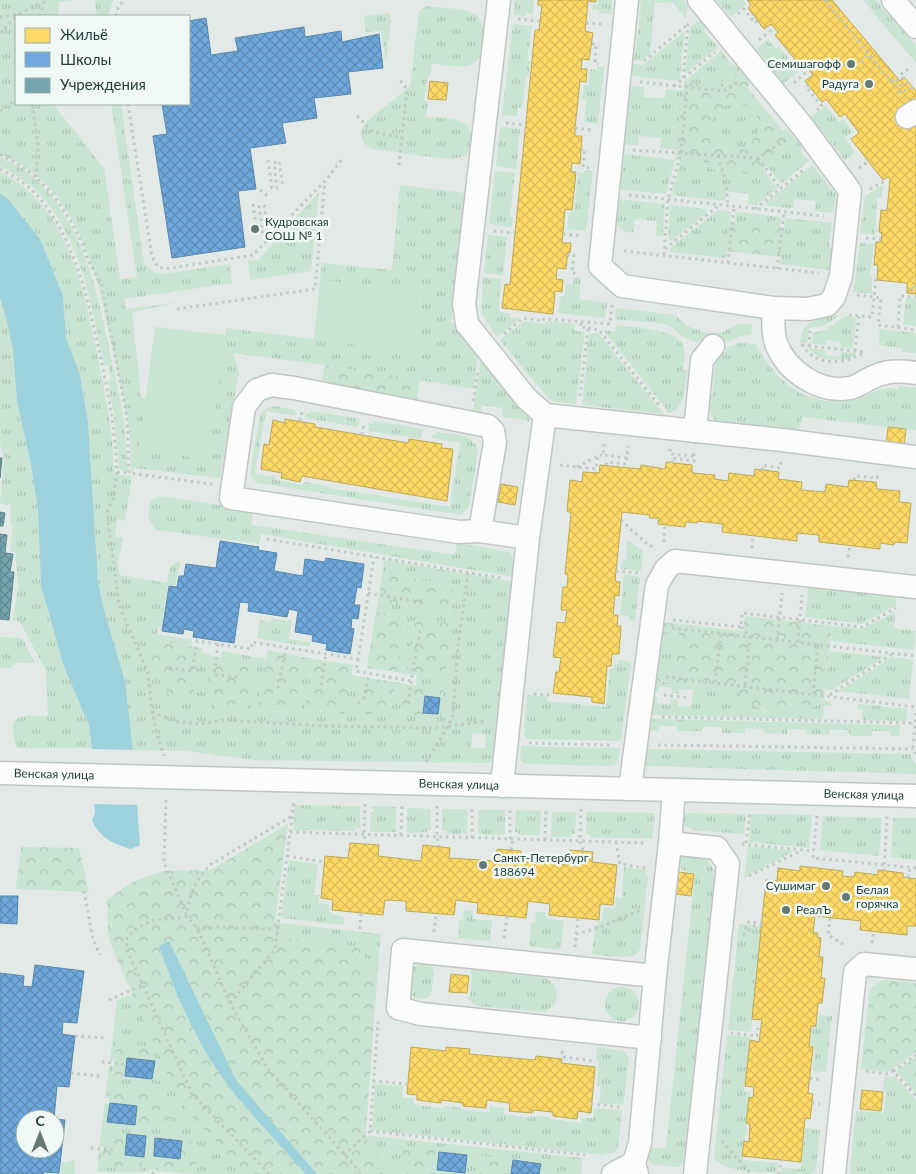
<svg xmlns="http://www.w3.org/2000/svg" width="916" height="1174" viewBox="0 0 916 1174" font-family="Lato,sans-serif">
  <defs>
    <pattern id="grass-tufts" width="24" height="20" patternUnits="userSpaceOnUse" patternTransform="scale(1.25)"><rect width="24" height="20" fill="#c9e4d2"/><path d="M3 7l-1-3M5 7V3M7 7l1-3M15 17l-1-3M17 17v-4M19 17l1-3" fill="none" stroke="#acc4b5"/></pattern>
    <pattern id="forest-crowns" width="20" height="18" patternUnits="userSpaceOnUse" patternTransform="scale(1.25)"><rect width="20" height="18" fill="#c9e4d2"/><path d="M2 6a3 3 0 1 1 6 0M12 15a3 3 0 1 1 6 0" fill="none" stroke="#acc4b5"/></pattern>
    <pattern id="homes-cross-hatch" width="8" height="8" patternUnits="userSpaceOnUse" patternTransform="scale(1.25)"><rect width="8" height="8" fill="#ffd966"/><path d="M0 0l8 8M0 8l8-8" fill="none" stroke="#dabb59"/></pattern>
    <pattern id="schools-cross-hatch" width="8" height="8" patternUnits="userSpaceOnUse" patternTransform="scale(1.25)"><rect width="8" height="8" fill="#6fa8dc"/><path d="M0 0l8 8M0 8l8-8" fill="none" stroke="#5b8ab3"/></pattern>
    <pattern id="public-cross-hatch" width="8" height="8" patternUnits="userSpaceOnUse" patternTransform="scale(1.25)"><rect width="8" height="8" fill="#76a5af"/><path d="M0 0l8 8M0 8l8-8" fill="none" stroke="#60888f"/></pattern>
  </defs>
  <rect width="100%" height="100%" fill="#e2e9e6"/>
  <path fill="url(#grass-tufts)" fill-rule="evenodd" d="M 0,0 L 74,0 L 59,2 L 58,16 L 16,16 L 16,104 L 53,104 L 104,168 L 120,279 L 137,277 L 111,104 L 121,104 L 144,263 L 154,272 L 162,274 L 230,264 L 232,283 L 125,299 L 126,309 L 175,303 L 132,312 L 141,397 L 146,398 L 139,450 L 208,459 L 226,328 L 415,352 L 421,291 L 320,280 L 322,263 L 392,270 L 400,185 L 464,193 L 465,202 L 451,321 L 478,354 L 474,389 L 317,364 L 233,353 L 239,372 L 220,478 L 134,468 L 133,473 L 131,470 C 130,456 131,441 129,428 C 125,402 118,376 113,350 C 97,275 79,185 0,154 Z
    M 95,0 L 113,0 L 108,16 L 97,16 Z
    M 515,0 L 534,0 L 533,14 L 527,13 L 526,16 L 513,15 Z
    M 598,0 L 612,0 L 611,14 L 599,13 L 599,10 L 592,9 L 593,5 L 598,5 Z
    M 639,0 L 684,0 L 688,5 L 686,19 L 673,3 L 655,2 L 650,53 L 641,61 L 631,60 L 632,55 L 636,51 L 641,3 Z
    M 717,0 L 743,0 L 746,4 L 731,17 Z
    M 863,0 L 876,0 L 916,46 L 916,63 Z
    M 427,6 C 440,8 462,8 473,13 C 488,20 488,56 474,63 C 462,70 445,65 432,63 L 430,78 L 427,78 L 424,101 L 428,102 L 426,117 C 438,118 456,117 465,124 C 475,132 474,149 464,156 C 459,158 453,159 448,159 L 372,149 C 361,144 358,133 365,123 L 410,86 L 419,11 Z
    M 390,13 L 391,21 L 386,62 L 381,31 L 366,32 L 364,16 Z
    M 700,20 L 705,26 L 704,31 L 718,47 L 685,74 L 690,27 Z
    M 513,24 L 532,26 L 527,60 L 530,61 L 529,77 L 526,76 L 522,108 L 518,107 L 517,116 L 502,115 Z
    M 685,31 L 680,78 L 677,81 L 632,76 L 631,64 L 643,65 Z
    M 768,39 L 776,49 L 779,47 L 799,71 L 784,83 L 756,49 Z
    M 721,51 L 732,65 L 736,65 L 740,70 L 717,86 L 684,82 Z
    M 597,67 L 604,67 L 598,124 L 584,122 L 586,100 L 582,99 L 584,85 L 588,85 L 590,69 L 597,70 Z
    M 631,86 L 644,87 L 644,97 L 665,98 L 666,89 L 683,91 L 683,101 L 677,101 L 675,115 L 680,116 L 679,125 L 674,124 L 673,139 L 678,139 L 677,150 L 660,148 L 661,138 L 639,136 L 638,146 L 625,144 Z
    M711 127a24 24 0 1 1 48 0a24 24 0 1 1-48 0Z
    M 826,106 L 839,122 L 843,119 L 853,132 L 845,138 L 855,152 L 845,160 L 811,117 Z
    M 500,127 L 520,129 L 516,169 L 496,166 Z
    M 798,142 L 802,147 L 801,152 L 809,161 L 781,184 L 767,166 Z
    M 624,154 L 675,160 L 666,194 L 616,189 L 617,184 L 621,180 Z
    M 0,157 C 76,187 97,287 111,358 C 116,380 122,403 124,425 C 126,440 126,456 128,471 L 123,471 L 119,468 L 114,415 L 108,381 L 111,379 L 108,366 L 104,365 C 91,304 80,230 32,187 C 22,179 11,172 0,166 Z
    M 681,160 L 711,163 L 711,169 L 725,170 L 726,165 L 736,166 L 736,172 L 749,173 L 750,168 L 763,169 L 777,188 L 756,205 L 748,204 L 749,194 L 727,191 L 725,201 L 671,195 Z
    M 812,165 L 836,195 L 833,213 L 815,211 L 816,201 L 794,199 L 793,208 L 767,206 L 767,202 Z
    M 585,170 L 593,171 L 586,231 L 567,229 L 569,214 L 574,211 L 578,173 L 584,173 Z
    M 495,171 L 515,173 L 510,216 L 513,217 L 512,227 L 489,224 Z
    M 0,172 C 68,205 83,287 97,353 C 105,394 114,433 114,474 L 132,476 L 125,521 L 117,519 L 115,536 L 123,538 L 118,563 L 120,575 L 167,583 C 169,572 168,564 180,562 L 176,585 L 168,585 L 161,627 L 158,627 L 157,634 L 192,640 L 191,646 L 152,640 L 193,697 L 201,653 L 211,654 L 207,694 L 216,695 L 222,651 L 266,659 L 258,711 L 293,712 L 303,657 L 314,659 L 314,662 L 312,662 L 305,709 L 344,715 L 351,675 L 362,677 L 357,714 L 390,715 L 395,682 L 405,684 L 400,715 L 443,690 L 416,686 L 417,675 L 445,679 L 416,618 L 407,674 L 397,672 L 405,616 L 376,612 L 378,601 L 451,612 L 454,585 L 382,574 L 384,560 L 514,582 L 495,758 L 493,763 L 254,760 L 186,751 L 133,750 L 125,681 L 104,610 L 98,582 L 88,422 L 80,375 L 66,338 L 63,296 L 7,198 L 0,194 ZM 472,733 L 486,734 L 485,748 L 471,748 Z
    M 883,185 L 882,197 L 877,198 L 875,235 L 860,233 L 865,196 Z
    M 319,192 L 311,271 L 250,280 L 248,261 L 258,260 Z
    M 616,199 L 665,204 L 663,237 L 656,236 L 657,221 L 635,219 L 633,233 C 611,230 615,217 616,199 Z
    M 670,205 L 706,209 L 706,214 L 671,241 L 668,238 Z
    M 718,210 L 731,212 L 726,258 L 670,252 L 670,248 Z
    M 736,212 L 781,217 L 780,228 L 735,223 Z
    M 785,218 L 832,223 L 829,247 L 833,250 L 830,270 L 780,264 Z
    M 488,235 L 507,237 L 503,275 L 484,273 Z
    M 860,243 L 874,244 L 870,275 L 872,276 L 872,294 L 853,292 Z
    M 483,277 L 501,279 L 499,312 L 510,314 L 510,317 L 521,318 L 497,337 L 481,313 Z
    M 573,277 L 581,278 L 579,299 L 607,303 L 605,318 L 558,313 L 561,296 L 565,296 L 566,284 L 573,285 Z
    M 906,298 L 916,299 L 916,326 L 903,325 Z
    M 0,299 L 6,317 L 13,350 L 17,401 L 31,465 L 38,510 L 41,586 L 64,667 L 89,725 L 92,748 L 17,748 C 14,741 13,736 13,729 C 12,711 37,717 48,716 L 46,671 L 20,622 L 13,620 L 18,586 L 15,552 L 10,551 L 13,525 L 10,524 L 11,505 L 0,504 L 4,459 L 0,443 Z
    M 616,308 L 675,315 L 687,326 L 706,333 L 723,332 L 738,324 L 752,324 L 751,335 C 738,334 726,345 711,344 C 702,344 691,341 684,337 C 679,334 674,328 669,326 C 659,321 627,321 615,319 Z
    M 830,314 L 839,316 L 822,326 L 809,328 L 807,343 L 800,342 C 803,317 815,325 830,314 Z
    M 845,316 L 856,318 L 853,348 L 841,347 L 841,342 L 826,340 L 826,345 L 812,344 L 813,333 L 826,330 Z
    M 524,321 L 545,324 L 546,321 L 575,324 L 575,331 L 585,332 L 576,404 L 557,402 L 549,399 L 500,340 Z
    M 616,325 C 633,328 678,328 684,347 C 686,354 684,363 683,370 L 687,371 C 685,386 686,408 669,413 L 603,330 L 615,332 Z
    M 880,329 L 916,333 L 916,353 L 903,352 L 902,348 L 879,345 Z
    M 589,333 L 598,333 L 664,414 L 582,405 Z
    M 739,343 L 756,344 C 777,383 806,408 853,400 C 863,398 872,392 882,389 C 887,388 893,389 898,389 L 899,386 L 916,388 L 916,430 L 802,417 L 798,433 C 781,432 726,430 716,421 C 708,414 707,405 708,395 L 712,395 L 716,359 L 726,351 L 726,348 Z
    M 809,348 L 825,350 L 825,355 L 840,357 L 841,352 L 856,353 L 856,355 C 840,362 824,362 809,350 Z
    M 481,357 L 527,414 L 530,421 L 502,417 L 503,408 L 482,405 L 481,413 L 473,411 Z
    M 275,406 L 296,410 L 295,416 L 266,411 L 255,471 L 256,474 L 275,477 L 276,480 L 303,485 L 305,482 L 327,486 L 330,488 L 450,507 L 460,443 L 432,438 L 432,435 L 435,435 L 436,432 C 451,434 471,433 478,449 L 469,506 L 461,515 L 258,483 L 253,480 L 250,473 L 260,415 L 266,408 Z
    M 311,411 L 360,419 L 358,427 L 305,418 L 306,413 L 310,413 Z
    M 374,421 L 423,429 L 421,439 L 369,431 L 368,423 L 373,424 Z
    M 159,496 L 253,510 L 252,525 L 455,555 L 457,543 L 510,552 L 514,563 L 514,577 L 261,534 L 259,544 L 157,530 C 147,522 146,510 152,500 Z
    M 627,540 L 643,551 L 641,571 L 621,569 L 623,559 L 626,559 Z
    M 624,574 L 640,577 L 635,620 L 629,620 L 629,616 L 620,615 Z
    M 809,583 L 894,596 L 896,599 L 896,605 L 862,624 L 805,617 Z
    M 895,612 L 894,628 L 916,631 L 914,650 L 831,641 L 832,626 L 862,629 Z
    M 272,618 L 292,621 L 289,639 L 311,642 L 310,647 L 257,638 L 260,620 L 271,622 Z
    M 659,631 L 679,634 L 674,673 L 654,671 Z
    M 0,637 L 22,638 L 35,663 L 16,663 L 11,668 L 0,668 Z
    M 830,651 L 884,657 L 832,690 L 825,690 Z
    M 892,657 L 913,660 L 909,699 L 839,691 Z
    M 618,660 L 631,662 L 621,741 L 527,739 L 524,735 L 527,695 L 547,697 L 547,701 L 606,707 L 610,669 L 613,669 L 614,664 L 618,664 Z
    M 653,681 L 735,690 L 747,701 L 765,711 L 814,707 L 824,700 L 831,701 L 831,706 L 824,706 L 823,719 L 649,715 L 651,696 L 657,697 L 657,703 L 670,705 L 671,699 L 678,699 L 678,706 L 691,707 L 693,690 L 680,689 L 679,694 L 672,693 L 672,688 L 659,686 L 658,692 L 652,690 Z
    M 858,704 L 908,709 L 906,721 L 862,720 L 863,710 L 857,709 Z
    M 652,719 L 900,725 L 899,736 L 891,736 L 890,731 L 872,731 L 871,736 L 850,736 L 848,730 L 830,730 L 830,735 L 807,734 L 806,729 L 787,729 L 787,734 L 764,733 L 763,729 L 745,728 L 745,733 L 722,733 L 721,727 L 702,727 L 702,731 L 677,731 L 677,726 L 659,726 L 659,731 L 651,731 Z
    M 521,746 L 620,748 L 618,762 L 613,766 L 526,764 C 518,762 521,753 521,746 Z
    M 644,749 L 910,754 L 916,765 L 916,774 L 643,766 Z
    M 295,805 L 360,806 L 360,828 L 355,828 L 355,831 L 293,830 Z
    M 371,806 L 396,807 L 396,832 L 370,832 L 371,812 L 374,812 L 374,809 L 371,809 Z
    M 407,808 L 431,809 L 431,830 L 427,830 L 427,832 L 407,833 Z
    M 442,809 L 467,809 L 467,834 L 447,834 L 447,831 L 442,830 Z
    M 478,810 L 505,810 L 505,835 L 478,834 Z
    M 516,810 L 541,811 L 540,835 L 519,835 L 518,833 L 515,832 Z
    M 552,812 L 576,812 L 575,834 L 572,834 L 572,837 L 551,837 Z
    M 586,812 L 655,813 L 652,839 L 590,837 L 590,834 L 586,834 Z
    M 682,813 L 746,814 L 744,834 L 692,830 L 683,824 Z
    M 751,814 L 812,815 L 809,848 L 749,842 Z
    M 823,816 L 882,818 L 879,856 L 820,850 Z
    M 893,818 L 916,818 L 916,860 L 891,857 Z
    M 748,846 L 794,851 L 744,878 Z
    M 690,854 L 707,860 L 715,871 L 713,872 L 713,875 L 715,876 L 684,1161 L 679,1167 L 676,1167 L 652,1164 L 647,1159 L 647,1155 L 652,1148 L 666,1148 L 695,874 L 682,870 L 679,862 L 683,855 Z
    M 289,860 L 318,864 L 314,895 L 319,895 L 319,903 L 329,904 L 329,912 L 331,912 L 331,914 L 344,917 L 344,925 L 281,918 Z
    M 624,867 L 645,870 L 648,877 L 640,949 C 633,963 605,955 592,954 L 595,925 L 599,925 L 599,921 L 602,921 L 604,908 L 615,909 L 616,897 L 622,898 Z
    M 464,910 L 473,911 L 473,919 L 492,921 L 490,941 L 458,938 L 459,920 L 463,921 Z
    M 536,912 L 546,912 L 545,916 L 548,917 L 548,919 L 564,921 L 560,950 L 529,946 L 531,923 L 535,922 Z
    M 280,923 L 381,934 L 377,980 L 362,979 L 364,947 L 279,938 Z
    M 739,924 L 762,926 L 751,1032 L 728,1030 Z
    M 422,963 L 430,965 L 434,972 L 431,995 L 426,999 L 415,998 L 410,994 L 412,968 Z
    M 475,970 L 545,978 C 557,984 559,992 555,1004 L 545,1012 L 476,1006 L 469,1000 L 467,997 L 470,997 L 472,974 L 470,973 L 471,971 Z
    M605 1004a17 17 0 1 1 34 0a17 17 0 1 1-34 0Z
    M 138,992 L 256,1174 L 196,1174 L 198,1142 L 155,1138 L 151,1170 C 138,1174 113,1173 97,1171 L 99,1150 L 103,1151 L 103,1153 L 106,1131 L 104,1147 L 99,1146 L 105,1103 L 109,1104 L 107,1123 L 111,1086 L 110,1098 L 105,1098 L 109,1066 L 114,1066 L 113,1075 L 164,1081 L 116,1046 L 114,1061 L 110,1061 L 117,1000 Z
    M 819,1015 L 832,1016 L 826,1072 L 813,1071 L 815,1048 L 810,1047 L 812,1025 L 818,1025 Z
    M 727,1035 L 750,1037 L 744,1091 L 750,1092 L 743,1160 L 778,1163 L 777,1173 C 759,1171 725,1173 714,1158 Z
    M 597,1047 L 623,1051 L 626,1053 L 629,1059 L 623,1105 L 599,1103 L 601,1087 L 597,1086 L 599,1060 L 596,1059 Z
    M 884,1076 L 896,1077 L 916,1100 L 916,1174 L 851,1174 L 850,1170 L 856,1111 L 884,1113 L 886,1090 L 883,1090 Z
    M 375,1084 L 403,1086 L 402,1098 L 414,1098 L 414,1105 L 444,1108 L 445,1106 L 462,1108 L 462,1110 L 489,1113 L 490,1106 L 504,1108 L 504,1114 L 531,1118 L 532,1116 L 549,1117 L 549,1119 L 581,1123 L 581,1118 L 593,1118 L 594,1108 L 622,1110 L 618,1148 C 615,1153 610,1155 605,1153 L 604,1155 L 372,1130 Z
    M 805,1128 L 820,1130 L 816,1168 L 811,1174 L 782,1174 L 782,1168 L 801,1169 Z
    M 371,1136 L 583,1158 L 581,1174 L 539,1174 L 540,1163 L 481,1156 L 478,1174 L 464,1174 L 467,1155 L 402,1169 L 406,1174 L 373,1174 L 351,1153 L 367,1137 Z
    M 71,1160 L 75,1161 L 75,1174 L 61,1174 L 62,1162 L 70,1162 Z"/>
  <path fill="url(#forest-crowns)" fill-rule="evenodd" d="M 740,70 L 751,83 L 747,87 L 783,131 L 786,128 L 798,142 L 763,169 L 751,168 L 750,174 L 736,172 L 736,166 L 726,165 L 726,170 L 711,169 L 711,163 L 675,160 L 678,140 L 672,139 L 674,124 L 679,124 L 680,116 L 675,115 L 677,100 L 683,101 L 684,82 L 717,86 ZM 736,103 C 789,116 736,177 714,138 C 705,120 719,105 736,103 Z
    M 730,222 L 784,228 L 781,257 L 726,251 Z
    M 324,365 L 420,380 L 416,402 L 322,386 Z
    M 382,574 L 454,585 L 451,612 L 378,601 Z
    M 376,612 L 405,616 L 397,672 L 368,668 L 367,665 Z
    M 745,616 L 832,626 L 824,700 L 814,707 L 799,712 L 775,713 L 755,706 L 747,701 L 735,690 L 653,681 L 654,671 L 674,673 L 679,634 L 659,631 L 660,622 L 743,631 Z
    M 416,618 L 451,623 L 445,679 L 407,674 Z
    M 152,640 L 202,648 L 193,697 L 169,696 L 150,655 Z
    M 268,650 L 303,657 L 294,712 L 257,711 Z
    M 211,656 L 222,658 L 222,660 L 254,663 L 246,712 L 214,709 L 216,695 L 206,694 Z
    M 314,659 L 353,665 L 344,715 L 305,709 L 312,661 L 314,661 Z
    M 362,677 L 395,682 L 390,715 L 356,714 Z
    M 405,684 L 443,690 L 441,715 L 400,715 Z
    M 288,824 L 275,922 L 280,923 L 279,938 L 365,947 L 362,979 L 377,980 L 366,1132 L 367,1140 L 394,1174 L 246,1174 L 180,1103 L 111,945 L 108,933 L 107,900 L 132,882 L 163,871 L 211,870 Z
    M 21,847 L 79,848 L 89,892 L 16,889 Z
    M 883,980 L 916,983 L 916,1052 L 888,1072 L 861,1069 L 870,988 Z
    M 148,1045 L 164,1081 L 113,1075 L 116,1046 Z
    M 916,1057 L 916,1093 L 896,1071 Z
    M 111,1086 L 159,1090 L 172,1115 L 170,1129 L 107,1123 Z
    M 106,1131 L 145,1136 L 141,1172 L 101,1166 Z
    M 155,1137 L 198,1142 L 196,1174 L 151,1170 Z
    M 403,1147 L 467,1154 L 464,1174 L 406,1174 L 402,1169 Z
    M 480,1156 L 541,1163 L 539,1174 L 478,1174 Z"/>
  <path fill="#c9e4d2" d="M 320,280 L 421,291 L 415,352 L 314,340 Z
    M 155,327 L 226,335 L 208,459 L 139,450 Z"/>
  <path fill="#9dd2dc" d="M 0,194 L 7,198 L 40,239 L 63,296 L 66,338 L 80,375 L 88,422 L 98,582 L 104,610 L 125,681 L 133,750 L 140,845 L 131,849 C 112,843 102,839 92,821 L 95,813 L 92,748 L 89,725 L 64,667 L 41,586 L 38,510 L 31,465 L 17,401 L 13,350 L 6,317 L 0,299 Z
    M 169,941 L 236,1080 L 317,1174 L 306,1174 C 277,1141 244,1109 219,1073 C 192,1033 174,990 159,946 Z"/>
  <path fill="#e2e9e6" d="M 90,749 L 136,750 L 140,805 L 92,804 Z"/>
  <path fill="url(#homes-cross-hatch)" stroke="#bcaa57" d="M 538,0 L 596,0 L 596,2 L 588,1 L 585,31 L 593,33 L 589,60 L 582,59 L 581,69 L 587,69 L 586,82 L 580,81 L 575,128 L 575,136 L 582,136 L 580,164 L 572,163 L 571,172 L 576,172 L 572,210 L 565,209 L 562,243 L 571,243 L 570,253 L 568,252 L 566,269 L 557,268 L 556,279 L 563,280 L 562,292 L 555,291 L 553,314 L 502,308 L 505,284 L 510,285 L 535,30 L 539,30 L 542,5 L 538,5 Z
    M 747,0 L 832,0 L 900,81 L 904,77 L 916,91 L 916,294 L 907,293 L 907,283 L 877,280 L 878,265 L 874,265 L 876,242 L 881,242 L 882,233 L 879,232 L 881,210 L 887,211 L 890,179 L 888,177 L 883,180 L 851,139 L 859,133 L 845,114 L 840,117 L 826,99 L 822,102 L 805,81 L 813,75 L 806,67 L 803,69 L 775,35 L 778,32 L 771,24 L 764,29 L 748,8 L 751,5 Z
    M 430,81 L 448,83 L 446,100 L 428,99 Z
    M 285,419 L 315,424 L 315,427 L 408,443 L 409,439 L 442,444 L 441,448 L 453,449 L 447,501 L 302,476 L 300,482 L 281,478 L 282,473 L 261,469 L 264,444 L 269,445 L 273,420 L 285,423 Z
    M 888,427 L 906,429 L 904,447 L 886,445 Z
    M 666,462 L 692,465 L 692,473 L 715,475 L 714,479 L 728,481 L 729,473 L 754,476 L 755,469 L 779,472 L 778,479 L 802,482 L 801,490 L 825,492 L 826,484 L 848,487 L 849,480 L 876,482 L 877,489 L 900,491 L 899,502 L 911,503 L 907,543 L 895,542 L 894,545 L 880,543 L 880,549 L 819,542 L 819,535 L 797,533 L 797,541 L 722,532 L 723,524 L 697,521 L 697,523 L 686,522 L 685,527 L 658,524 L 659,518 L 649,518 L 650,515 L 622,512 L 615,581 L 620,582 L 619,596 L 615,595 L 613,615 L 618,615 L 617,626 L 621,626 L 619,654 L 612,654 L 611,666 L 607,666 L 604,704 L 592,702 L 592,697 L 553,693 L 556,672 L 559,672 L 561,658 L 553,657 L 557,622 L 565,623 L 567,610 L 561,610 L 563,587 L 567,587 L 568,575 L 565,574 L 571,513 L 567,511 L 570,480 L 582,482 L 583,472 L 599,473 L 600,465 L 640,469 L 641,465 L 665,469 Z
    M 501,484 L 518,487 L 515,505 L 498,502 Z
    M 350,843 L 379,845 L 378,856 L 421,861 L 423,845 L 450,848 L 449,858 L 496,861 L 497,849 L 521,851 L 520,861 L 568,865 L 570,850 L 593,852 L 592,862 L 617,865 L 613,905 L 600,904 L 599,920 L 549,915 L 550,904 L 528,901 L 526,918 L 477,913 L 478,903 L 456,900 L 454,915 L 406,911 L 406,901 L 385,900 L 383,915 L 332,910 L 333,900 L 321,898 L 325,856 L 348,858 Z
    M 800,866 L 843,871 L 842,876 L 854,877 L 855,872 L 878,875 L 878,870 L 903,873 L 903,877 L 916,879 L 916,926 L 907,926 L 907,935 L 860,930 L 861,921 L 815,916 L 813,933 L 818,933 L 817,937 L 821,938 L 819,957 L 823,957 L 821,978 L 825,978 L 822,1003 L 818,1003 L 816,1026 L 811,1026 L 809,1047 L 813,1047 L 808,1093 L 813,1094 L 810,1119 L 805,1118 L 801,1162 L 742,1156 L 744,1141 L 749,1142 L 750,1124 L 746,1123 L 749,1097 L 753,1098 L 754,1087 L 745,1086 L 750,1040 L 759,1042 L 762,1020 L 752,1019 L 766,880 L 777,881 L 778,868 L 800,871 Z
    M 679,872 L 694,874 L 691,896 L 676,894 Z
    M 451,974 L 469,976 L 467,993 L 449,992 Z
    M 411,1047 L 446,1051 L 446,1047 L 470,1049 L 469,1054 L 535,1060 L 536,1056 L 562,1059 L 561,1063 L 595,1067 L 591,1113 L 578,1111 L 577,1119 L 553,1116 L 553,1112 L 533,1110 L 532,1113 L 509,1111 L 510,1103 L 487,1100 L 486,1108 L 463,1106 L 463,1103 L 442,1100 L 441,1103 L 417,1100 L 417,1095 L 407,1094 Z
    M 862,1090 L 883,1092 L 881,1111 L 860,1109 Z"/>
  <path fill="url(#schools-cross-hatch)" stroke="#5788aa" d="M 206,18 L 211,55 L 238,51 L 235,38 L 304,27 L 305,37 L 341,31 L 342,42 L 379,34 L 383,68 L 348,72 L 351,94 L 314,98 L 317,118 L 282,123 L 286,143 L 250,148 L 256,189 L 238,191 L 245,247 L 172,258 L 153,136 L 167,134 L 162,104 L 189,104 L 189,21 Z
    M 220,541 L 259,547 L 258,550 L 277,553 L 274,571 L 303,576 L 305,559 L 325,562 L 326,558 L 364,564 L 361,588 L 357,587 L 354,605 L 360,605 L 358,619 L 352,618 L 351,628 L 354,629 L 350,654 L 326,650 L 327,644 L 312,641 L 313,635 L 295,632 L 298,611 L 289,609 L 287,617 L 248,611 L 249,603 L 240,602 L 234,643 L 193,637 L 194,631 L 184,629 L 183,634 L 162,631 L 169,586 L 177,587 L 179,576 L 184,576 L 186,564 L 216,568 Z
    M 425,696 L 440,698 L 438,714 L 423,713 Z
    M 0,896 L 18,896 L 17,924 L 0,923 Z
    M 35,965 L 84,971 L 77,1023 L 63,1022 L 62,1034 L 75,1036 L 69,1087 L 57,1086 L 54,1119 L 25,1119 L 25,1149 L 55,1149 L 55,1119 L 65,1120 L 59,1173 L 44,1172 L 43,1174 L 0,1174 L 0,973 L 24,976 L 23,986 L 32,987 Z
    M 127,1058 L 155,1061 L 152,1079 L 125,1076 Z
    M 110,1103 L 137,1106 L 135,1125 L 107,1122 Z
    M 127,1134 L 146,1136 L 144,1157 L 125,1155 Z
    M 155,1138 L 182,1141 L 180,1159 L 154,1156 Z
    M 439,1152 L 467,1155 L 465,1173 L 437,1170 Z
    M 513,1160 L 541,1164 L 539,1174 L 511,1174 Z"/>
  <path fill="url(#public-cross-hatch)" stroke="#5c868a" d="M 0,458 L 2,458 L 0,478 Z
    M 0,512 L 5,513 L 3,526 L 0,526 Z
    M 0,534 L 7,535 L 5,553 L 13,554 L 10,572 L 14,572 L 9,620 L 0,619 Z"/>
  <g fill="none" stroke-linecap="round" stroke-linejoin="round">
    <g stroke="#bfc6c3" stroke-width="25">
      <g id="minor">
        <path d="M 499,0 L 464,304 L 467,324 L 526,398 L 545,415"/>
        <path d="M 627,0 L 600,266 L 622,286 L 773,308 L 808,309 L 827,305 L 834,297 L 841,276 L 850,191 L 803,127 L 699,0"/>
        <path d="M 893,0 L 916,27"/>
        <path d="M 907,117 L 916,111"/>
        <path d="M 773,308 C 774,319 772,333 776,343 C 786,371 820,394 850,388 C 860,386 868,378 878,375 C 890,370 903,371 916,373"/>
        <path d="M 695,431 L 702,360 L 713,346"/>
        <path d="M 480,531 L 459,532 L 231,498 L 244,407 L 257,390 L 271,385 L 294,388 L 488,426 L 493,431 L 495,442 L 480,531 L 528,538"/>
        <path id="s1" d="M 0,773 L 916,796"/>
        <path d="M 502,786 L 528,538 L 545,415 L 782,440 L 916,457"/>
        <path d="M 630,789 L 657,585 L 666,569 L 675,561 L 916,587"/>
        <path d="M 670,843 L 717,848 L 728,864 L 695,1174"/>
        <path d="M 650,1038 L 421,1014 L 398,1008 L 403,950 L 655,976"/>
        <path d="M 613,1174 L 634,1163"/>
        <path d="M 637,1174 L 634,1163 L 640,1143 L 655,976 L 670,843 L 674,790"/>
        <path d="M 834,1174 L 855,972 L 864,964 L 916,969"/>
      </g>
    </g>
    <path stroke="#bfc9c6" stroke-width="3" stroke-dasharray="2.5 4" stroke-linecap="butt" d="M 825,0 L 902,95
      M 738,14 L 744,9 L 755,23 L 758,20
      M 39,16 L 44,4
      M 116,16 L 118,8 L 124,0
      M 0,17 L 18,14 L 49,0
      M 518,19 L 540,21
      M 586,23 L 603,24
      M 0,33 L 18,14
      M 759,40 L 774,28
      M 592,44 L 596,44 L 595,64 L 598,64
      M 644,61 L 687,25
      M 861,62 L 868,55
      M 908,69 L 900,75 L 912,89
      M 683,78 L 688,24 L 690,23
      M 891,81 L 895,78 L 907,93
      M 640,82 L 724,91 L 738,82
      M 794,83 L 809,70
      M 809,85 L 806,87 L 822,106 L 817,110
      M 674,86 L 715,52
      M 32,104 L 38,144 L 36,177
      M 128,104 L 152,257 L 158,267 L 165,269 L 253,255 L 325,181 L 343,158
      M 0,111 L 16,100
      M 357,116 L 373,132 L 401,137
      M 506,123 L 526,125
      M 575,128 L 592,130
      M 581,150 L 585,149 L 583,167 L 589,168
      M 633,150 L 758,158 L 785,140
      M 0,155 C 37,170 62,202 79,237 C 83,245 85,254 89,262 C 93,269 97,276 101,282 L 127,417 L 129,473 L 212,484
      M 718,156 L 726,183 L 728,206
      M 758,158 L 780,188
      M 268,160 L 272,188 L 277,188 L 274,163 L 279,161 L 283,188
      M 399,165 L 407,89 L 400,80
      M 859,168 L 869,161
      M 0,169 C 16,177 31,187 42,201 C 74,241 86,292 97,341 C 107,384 115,427 117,472 L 129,473
      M 870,189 L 887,180
      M 260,190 L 269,197
      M 629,195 L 824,216
      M 253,204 L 257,232 L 263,232 L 259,207 L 264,205 L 268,232
      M 755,209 L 806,168
      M 494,231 L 515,233
      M 563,234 L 582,236
      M 866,238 L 881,239
      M 665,249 L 718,206
      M 624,251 L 819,273
      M 567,255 L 574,255 L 572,273 L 579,274
      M 664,255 L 668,199 L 681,153 L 687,88
      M 728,263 L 734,207
      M 777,269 L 784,212
      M 916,286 L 912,286 L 912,291 L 916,292
      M 857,295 L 881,298 L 878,325 L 916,330
      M 177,309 L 315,289 L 325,181
      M 849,315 L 872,317 L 876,279
      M 898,327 L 900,296 L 916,297
      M 588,328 L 599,330 L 659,405
      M 504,334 L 523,318 L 543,321 L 544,319 L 610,324 L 612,305
      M 802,345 L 809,346 L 864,352 C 844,365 817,367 802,345 Z
      M 809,346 L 810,331
      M 855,351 L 859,315
      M 580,396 L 588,328 L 580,327 L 582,321
      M 473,401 L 478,372
      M 300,421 L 302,412
      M 362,435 L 364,423
      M 604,444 L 603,455 L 627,458
      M 670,449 L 670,454 L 694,456
      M 672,463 L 672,458 L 694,461 L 694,453
      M 560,465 L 596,469 L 598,455 L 603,455
      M 606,465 L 607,462 L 626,464 L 628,446
      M 577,467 L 598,456
      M 762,470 L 763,465 L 780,468 L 781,461
      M 117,472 L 113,498 L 107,512 L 119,605 L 148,673 L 152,712 L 159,741 L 164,756
      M 854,480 L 855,476 L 877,478 L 878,475
      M 621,520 L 646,543 L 656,549
      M 267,539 L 501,578
      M 664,542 L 665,525
      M 752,548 L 753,536
      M 848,557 L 850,546
      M 616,571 L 638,573
      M 368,593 L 425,603
      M 673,620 L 741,627 L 742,613 L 862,627 L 896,608
      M 741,627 L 750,637 L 745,685
      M 672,628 L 916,656
      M 777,640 L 782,593
      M 798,642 L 802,595
      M 218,644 L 214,675 L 238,677
      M 358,659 L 356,671 L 411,681 L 420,631
      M 169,668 L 192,671 L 197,641 L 251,649 L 252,642 L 358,659 L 374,557
      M 666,677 L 916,707
      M 715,682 L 721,634
      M 321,685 L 326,654
      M 278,688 L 286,648
      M 534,694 L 547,695 L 553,693
      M 813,694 L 818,645
      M 664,695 L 689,698
      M 830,695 L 892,654
      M 364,699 L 369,674
      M 408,703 L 411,681
      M 152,712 L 175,721 L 200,724 L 224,720 L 326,726 L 435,728 L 486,721
      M 916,713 L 913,749 L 916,755
      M 662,717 L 915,723
      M 529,743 L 613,745
      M 658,745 L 913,749
      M 426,762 L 449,725 L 453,715 L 458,647 L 468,573
      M 166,800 L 164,862 L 186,914
      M 365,804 L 364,835 L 366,844
      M 437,806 L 437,837 L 439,846
      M 581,809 L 580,841 L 583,851
      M 817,816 L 813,858 L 916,868
      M 290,832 L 647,843
      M 401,835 L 402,805
      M 472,838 L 472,807
      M 510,839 L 510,808
      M 545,840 L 546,808
      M 616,842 L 620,864 L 645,868
      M 746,843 L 750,814
      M 742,844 L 813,851
      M 511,850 L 513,839
      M 287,856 L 325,862
      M 884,871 L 887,816
      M 749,876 L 801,851
      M 908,878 L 910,868
      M 84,891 L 93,939 L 100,955
      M 187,917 C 187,898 196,879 210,865 L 292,816
      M 830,918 L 828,935 L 843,944
      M 747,922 L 766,924
      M 197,928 L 225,927 L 264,929 L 272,928 L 278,923
      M 360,929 L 361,913
      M 745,929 L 749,922
      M 434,932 L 436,914
      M 576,934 L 595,929 L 641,910
      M 743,935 L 758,923
      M 504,938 L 507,916
      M 872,943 L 874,931
      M 575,947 L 578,918
      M 109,1000 L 143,985
      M 230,1003 L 275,949 L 294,801
      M 731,1033 L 757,1036 L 758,1028
      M 75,1036 L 105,1038
      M 561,1052 L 564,1053 L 564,1057 L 593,1061
      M 102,1062 L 124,1064
      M 866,1071 L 888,1074 L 893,1071 L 916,1096
      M 893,1071 L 916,1055
      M 71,1073 L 100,1076
      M 810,1078 L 822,1080
      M 373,1081 L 408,1084
      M 812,1103 L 820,1104
      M 591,1104 L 620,1107
      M 370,1131 L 585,1155
      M 722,1141 L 750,1173
      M 91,1148 L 115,1150
      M 344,1155 L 370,1131 L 378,1022
      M 152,1174 L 158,1169
      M 269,1174 L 192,1094 L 127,950 L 126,940 C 144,917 160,920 187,917 L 197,928 L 230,1003 L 267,1068 L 362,1174
      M 779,1174 L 781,1160"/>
    <use href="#minor" stroke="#fbfcfb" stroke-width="22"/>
  </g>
  <g fill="#637973" stroke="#eff8f4" stroke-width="2">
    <circle cx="851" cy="64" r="5"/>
    <circle cx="869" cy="84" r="5"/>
    <circle cx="255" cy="229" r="5"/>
    <circle cx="483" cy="865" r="5"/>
    <circle cx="826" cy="886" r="5"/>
    <circle cx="846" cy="897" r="5"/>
    <circle cx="786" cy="910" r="5"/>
  </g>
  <g text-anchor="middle" stroke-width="5" stroke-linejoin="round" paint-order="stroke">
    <g font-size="12" fill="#1e3d35" stroke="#eff8f4" text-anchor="start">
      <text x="841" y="68" text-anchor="end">Семишагофф</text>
      <text x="859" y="88" text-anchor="end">Радуга</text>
      <text x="265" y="226">Кудровская<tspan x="265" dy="14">СОШ № 1</tspan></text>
      <text x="493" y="862">Санкт-Петербург<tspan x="493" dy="14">188694</tspan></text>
      <text x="816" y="890" text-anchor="end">Сушимаг</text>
      <text x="856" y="894">Белая<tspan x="856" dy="14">горячка</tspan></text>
      <text x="796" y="914">РеалЪ</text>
    </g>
    <g font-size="12" fill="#1e3d35" stroke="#eff8f4">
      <text dy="4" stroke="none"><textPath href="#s1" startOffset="54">Венская улица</textPath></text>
      <text dy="4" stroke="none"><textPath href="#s1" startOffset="459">Венская улица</textPath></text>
      <text dy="4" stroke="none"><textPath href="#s1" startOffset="864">Венская улица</textPath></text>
    </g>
  </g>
  <rect x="15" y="15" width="175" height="90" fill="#eff8f4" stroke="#9bada8"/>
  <rect x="25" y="28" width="25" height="15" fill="#ffd966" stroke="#9bada8"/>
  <text x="60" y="40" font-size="15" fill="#1e3d35">Жильё</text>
  <rect x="25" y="52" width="25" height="15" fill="#6fa8dc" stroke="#9bada8"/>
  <text x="60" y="65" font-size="15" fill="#1e3d35">Школы</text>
  <rect x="25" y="78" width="25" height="15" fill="#76a5af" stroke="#9bada8"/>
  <text x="60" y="90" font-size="15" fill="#1e3d35">Учреждения</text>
  <g transform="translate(40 1134)"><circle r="24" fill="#eff8f4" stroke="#9bada8"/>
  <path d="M0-4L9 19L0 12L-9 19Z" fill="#637973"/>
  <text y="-8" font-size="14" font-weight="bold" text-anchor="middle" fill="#1e3d35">С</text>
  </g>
</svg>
